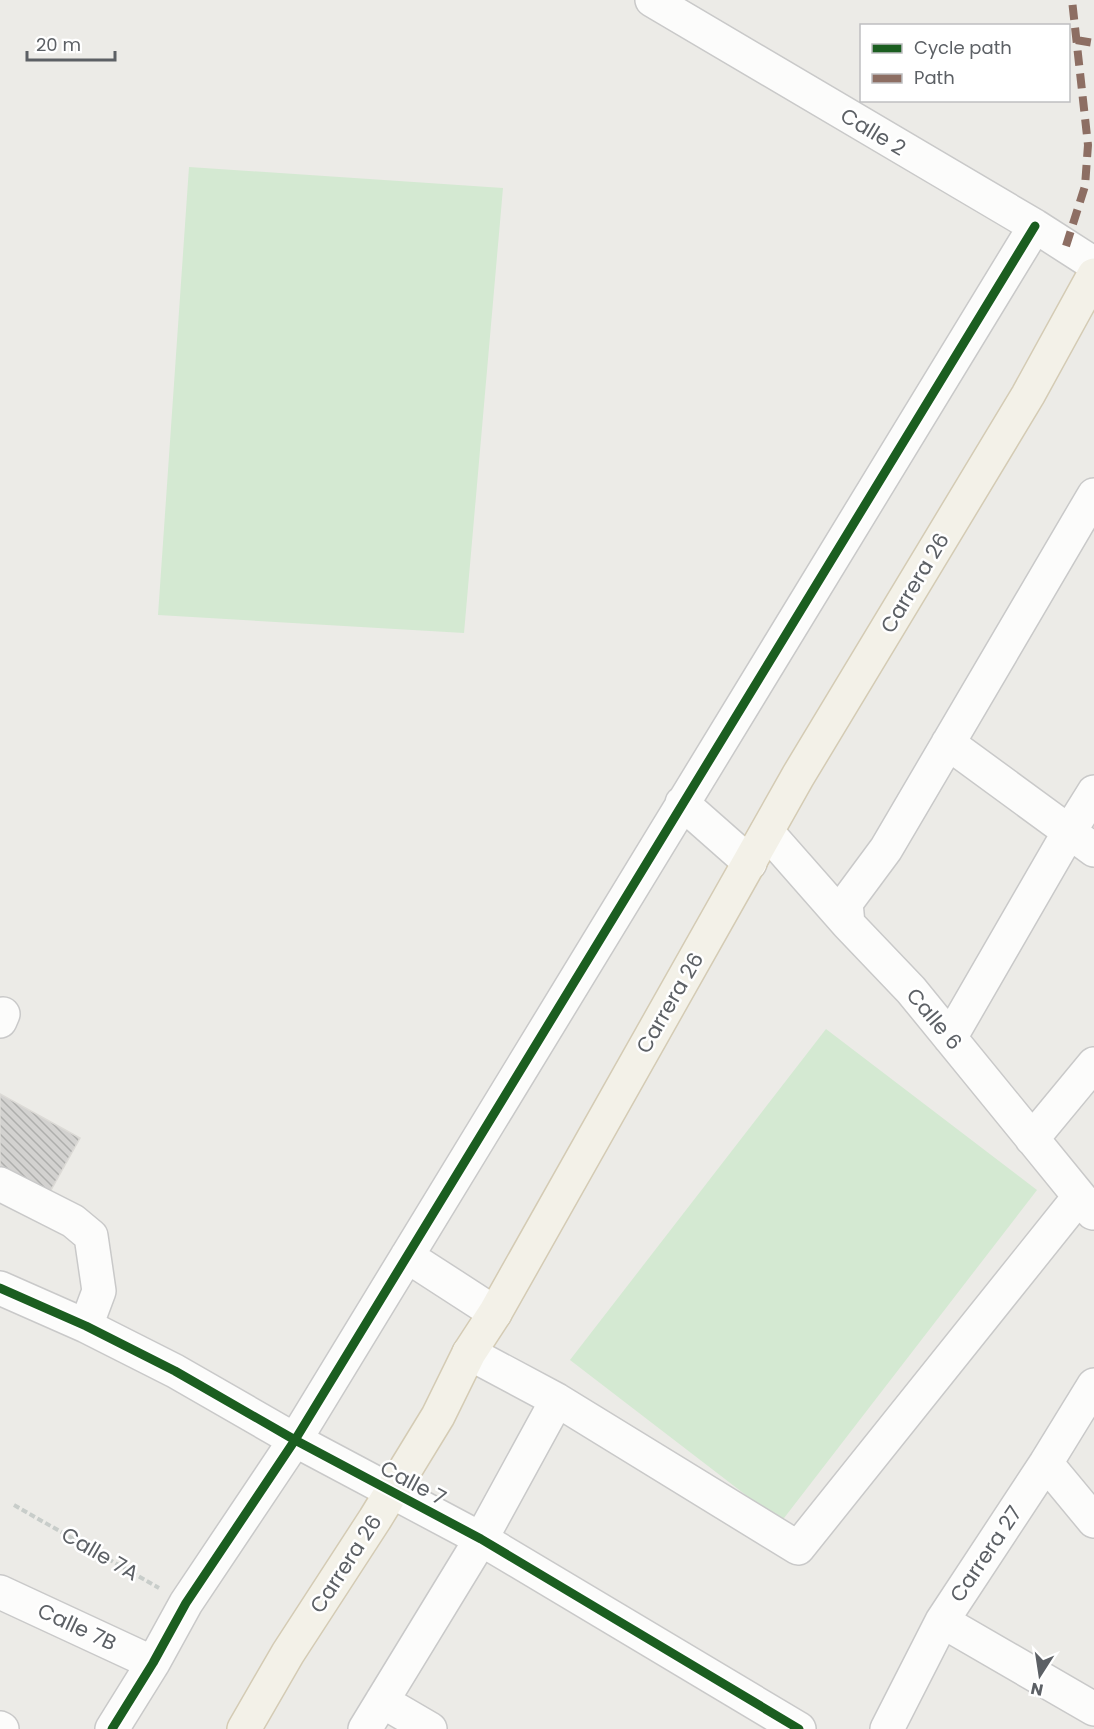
<svg xmlns="http://www.w3.org/2000/svg" width="1094" height="1729" viewBox="0 0 1094 1729" font-family="Poppins,sans-serif">
  <defs>
    <pattern id="building-back-hatch" width="6" height="6" patternUnits="userSpaceOnUse" patternTransform="scale(1.5)"><rect width="6" height="6" fill="#d3d2d0"/><path d="M-1 5l2 2M0 0l6 6M5-1l2 2" fill="none" stroke="#aeaeac"/></pattern>
  </defs>
  <rect width="100%" height="100%" fill="#ecebe7"/>
  <path fill="#d4e9d2" d="M 189,167 L 503,188 L 464,633 L 158,615 Z
    M 826,1029 L 1037,1190 L 781,1522 L 570,1360 Z"/>
  <path fill="url(#building-back-hatch)" stroke="#dcdad6" stroke-width="1.5" d="M 0,1094 L 80,1138 L 46,1199 L 0,1173 Z"/>
  <g fill="none" stroke-linecap="round" stroke-linejoin="round">
    <g stroke="#c9c9c9" stroke-width="36">
      <path id="minor" d="M 652,0 L 1035,226 L 1094,264
        M 948,743 L 1094,850
        M 682,803 L 750,863
        M 767,832 L 848,924 L 911,990 L 1093,1213
        M 848,924 L 846,903 L 886,849 L 1094,495
        M 0,1021 L 3,1014
        M 950,1038 L 1069,832 L 1094,792
        M 1032,1139 L 1094,1064
        M 0,1184 L 73,1221 L 91,1236 L 99,1291 L 86,1326
        M 407,1256 L 495,1313
        M 0,1288 L 86,1326 L 175,1371 L 295,1440 L 481,1539 L 799,1729
        M 469,1353 L 557,1400 L 798,1548 L 1079,1197
        M 1046,1463 L 1094,1521
        M 0,1592 L 153,1663
        M 942,1621 L 1094,1709
        M 382,1701 L 430,1729
        M 0,1728 L 2,1729
        M 112,1729 L 153,1663 L 186,1603 L 295,1440 L 1035,226
        M 365,1729 L 481,1539 L 557,1400
        M 887,1729 L 942,1621 L 1046,1463 L 1094,1385"/>
    </g>
    <g stroke="#d4cbb4" stroke-width="36">
      <path id="major" d="M 244,1729 L 288,1653 L 375,1519 L 438,1416 L 469,1353 L 495,1313 L 798,776 L 1028,395 L 1094,275"/>
    </g>
    <path stroke="#c8cdca" stroke-width="4" stroke-dasharray="6 3" stroke-linecap="butt" d="M 14,1505 L 159,1588"/>
    <use href="#minor" stroke="#fcfcfb" stroke-width="33"/>
    <use href="#major" stroke="#f3f1e8" stroke-width="33"/>
    <path stroke="#8d6e63" stroke-width="8" stroke-dasharray="15 8" stroke-linecap="butt" d="M 1076,40 L 1094,43
      M 1066,246 L 1085,186 L 1088,145 L 1072,0"/>
    <g stroke="#fff" stroke-width="13">
      <path id="cycleway" d="M 0,1288 L 86,1326 L 175,1371 L 295,1440 L 481,1539 L 799,1729
        M 112,1729 L 153,1663 L 186,1603 L 295,1440 L 1035,226"/>
    </g>
    <use href="#cycleway" stroke="#1b5e20" stroke-width="9"/>
  </g>
  <g text-anchor="middle" stroke-width="5" stroke-linejoin="round" paint-order="stroke">
    <g font-size="21" fill="#5c6065" stroke="#fff">
      <text transform="translate(873 132) rotate(31)" y="7">Calle 2</text>
      <text transform="translate(915 583) rotate(-59)" y="7">Carrera 26</text>
      <text transform="translate(670 1003) rotate(-60)" y="7">Carrera 26</text>
      <text transform="translate(934 1019) rotate(50)" y="7">Calle 6</text>
      <text transform="translate(413 1483) rotate(28)" y="7">Calle 7</text>
      <text transform="translate(100 1554) rotate(30)" y="7">Calle 7A</text>
      <text transform="translate(986 1554) rotate(-56)" y="7">Carrera 27</text>
      <text transform="translate(346 1564) rotate(-57)" y="7">Carrera 26</text>
      <text transform="translate(77 1627) rotate(25)" y="7">Calle 7B</text>
    </g>
  </g>
  <rect x="860" y="24" width="210" height="78" fill="#ffffff" stroke="#bebfc1" stroke-width="1.5"/>
  <rect x="872" y="44" width="30" height="9" fill="#1b5e20" stroke="#bebfc1" stroke-width="1.5"/>
  <text x="914" y="54" font-size="18" fill="#5c6065">Cycle path</text>
  <rect x="872" y="74" width="30" height="9" fill="#8d6e63" stroke="#bebfc1" stroke-width="1.5"/>
  <text x="914" y="84" font-size="18" fill="#5c6065">Path</text>
  <g transform="translate(1040 1675) rotate(192)" stroke="#ffffff" stroke-width="4.5" paint-order="stroke">
  <path d="M0-4.5L10 22L0 15L-10 22Z" fill="#5c6065"/>
  <text y="-9" font-size="16" font-weight="bold" text-anchor="middle" fill="#5c6065">N</text>
  </g>
  <path d="M27 51v9h88v-9" fill="none" stroke="#5c6065" stroke-width="3"/>
  <text x="36" y="51" font-size="18" fill="#5c6065" stroke="#ffffff" stroke-width="4.5" paint-order="stroke">20 m</text>
</svg>
